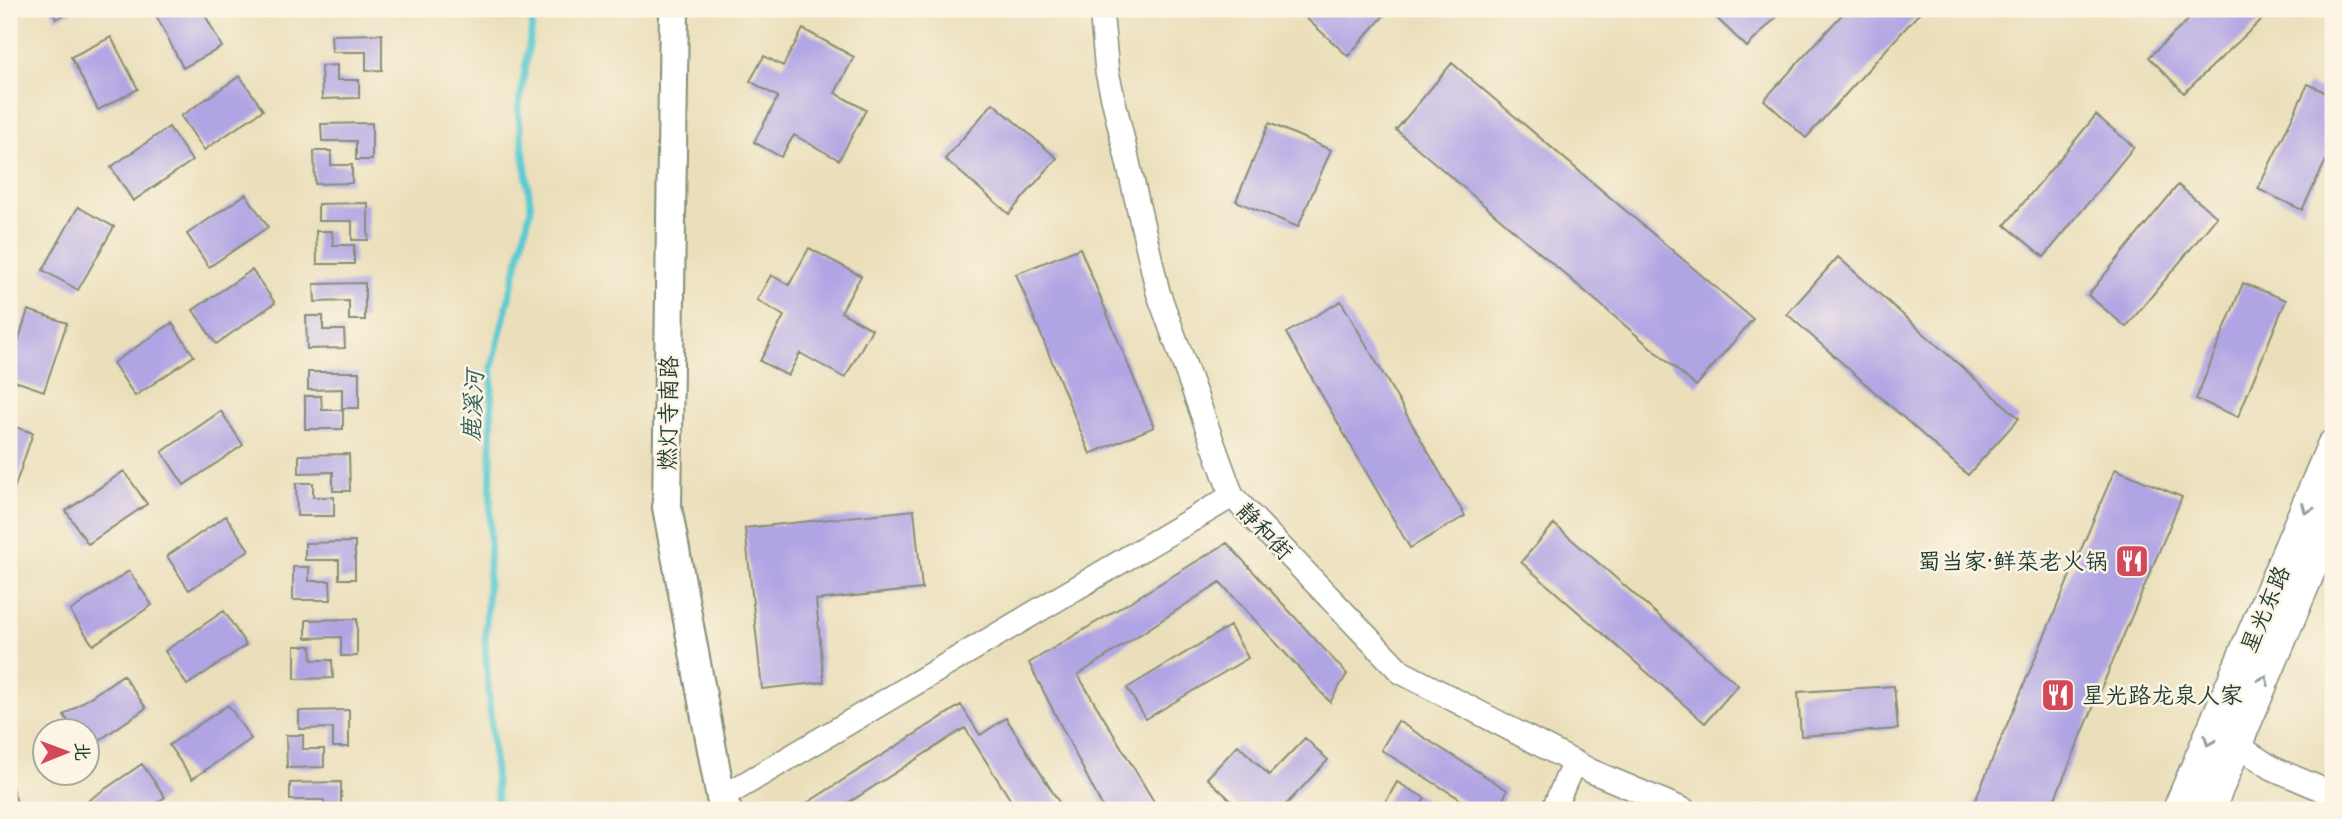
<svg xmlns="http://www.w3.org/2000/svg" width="2342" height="819" viewBox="0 0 2342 819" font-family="Sriracha,'LXGW WenKai TC',sans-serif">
  <rect width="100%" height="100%" fill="#fcf5e5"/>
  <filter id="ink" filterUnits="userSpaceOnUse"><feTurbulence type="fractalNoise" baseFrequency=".0143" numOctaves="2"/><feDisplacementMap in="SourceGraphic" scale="14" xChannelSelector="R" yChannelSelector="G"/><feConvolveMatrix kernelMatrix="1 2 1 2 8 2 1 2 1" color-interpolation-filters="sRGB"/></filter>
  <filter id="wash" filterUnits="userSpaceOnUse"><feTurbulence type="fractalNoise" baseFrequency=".00686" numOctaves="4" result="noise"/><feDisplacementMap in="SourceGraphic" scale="28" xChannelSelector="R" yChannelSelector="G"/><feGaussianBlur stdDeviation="1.57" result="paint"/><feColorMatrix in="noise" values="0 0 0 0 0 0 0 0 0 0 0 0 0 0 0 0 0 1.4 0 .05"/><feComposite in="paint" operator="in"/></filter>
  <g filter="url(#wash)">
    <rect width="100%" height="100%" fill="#ebdfbb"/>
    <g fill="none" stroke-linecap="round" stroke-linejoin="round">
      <path stroke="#5cc9d0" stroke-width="7" d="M 498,810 L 485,646 L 490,545 L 492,367 L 531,208 L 518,111 L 535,9"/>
    </g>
    <g id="blocks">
      <path fill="#b1a4e4" d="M 51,9 L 76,9 L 56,19 Z
        M 169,9 L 202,9 L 222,47 L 183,68 L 156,15 Z
        M 1296,9 L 1390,9 L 1348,56 Z
        M 1707,9 L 1784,9 L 1747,47 Z
        M 1847,9 L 1923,9 L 1806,138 L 1764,100 Z
        M 2200,9 L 2273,9 L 2184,93 L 2149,57 Z
        M 803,29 L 854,57 L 835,93 L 866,110 L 839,160 L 794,135 L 781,157 L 754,142 L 778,97 L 750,81 L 764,56 L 783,66 Z
        M 382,34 L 382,70 L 366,71 L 366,52 L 332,52 L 331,35 Z
        M 111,37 L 138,89 L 98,110 L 71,57 Z
        M 1452,63 L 1753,319 L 1696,386 L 1396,130 Z
        M 337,65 L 337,80 L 359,80 L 359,98 L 322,99 L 321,66 Z
        M 240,76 L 263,110 L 204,150 L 181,116 Z
        M 2308,84 L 2333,96 L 2333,146 L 2302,210 L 2258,189 Z
        M 993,103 L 1057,158 L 1009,214 L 945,159 Z
        M 2096,115 L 2134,147 L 2044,257 L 2005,225 Z
        M 372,123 L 372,160 L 356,160 L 356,141 L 322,141 L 321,124 Z
        M 1269,123 L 1331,150 L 1298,227 L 1236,201 Z
        M 169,127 L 192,161 L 133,201 L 111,167 Z
        M 314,151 L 331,151 L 331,165 L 352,165 L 352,183 L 315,184 Z
        M 2178,185 L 2217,217 L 2126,327 L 2088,295 Z
        M 246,194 L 268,227 L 209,267 L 187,234 Z
        M 368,203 L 368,240 L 352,240 L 352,221 L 318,221 L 318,204 Z
        M 78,207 L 114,227 L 78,290 L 43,270 Z
        M 316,231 L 332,231 L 333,245 L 354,245 L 354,264 L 317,264 Z
        M 809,248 L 861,276 L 841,312 L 872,329 L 845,378 L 800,353 L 788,376 L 760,361 L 784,316 L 757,300 L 771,275 L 789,285 Z
        M 1080,248 L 1154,427 L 1090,454 L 1016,274 Z
        M 1838,257 L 2019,418 L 1968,475 L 1787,314 Z
        M 252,270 L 275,303 L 216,344 L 193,310 Z
        M 365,283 L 365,320 L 349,320 L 349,301 L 315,302 L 314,284 Z
        M 2243,283 L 2286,300 L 2238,417 L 2196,399 Z
        M 1341,301 L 1465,516 L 1410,548 L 1286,333 Z
        M 28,310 L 67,323 L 44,391 L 9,379 L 9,370 Z
        M 306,316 L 323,316 L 323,330 L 344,330 L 345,348 L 307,349 Z
        M 172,323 L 194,356 L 135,396 L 113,363 Z
        M 308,372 L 359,372 L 359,408 L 342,408 L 342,389 L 308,390 Z
        M 305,396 L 321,396 L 322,410 L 343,410 L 343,429 L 305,429 Z
        M 221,411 L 243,445 L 184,485 L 162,452 Z
        M 9,425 L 33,433 L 9,504 Z
        M 349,454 L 350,491 L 333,491 L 333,472 L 299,473 L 299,455 Z
        M 2115,469 L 2182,497 L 2050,810 L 1971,810 Z
        M 124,471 L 147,504 L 88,544 L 66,511 Z
        M 296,483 L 313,483 L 313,497 L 334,497 L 334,516 L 297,516 Z
        M 914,510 L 922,589 L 816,600 L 824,682 L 762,689 L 745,528 Z
        M 226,516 L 249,550 L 189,590 L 167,556 Z
        M 1554,524 L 1738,685 L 1705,723 L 1521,562 Z
        M 355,542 L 355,579 L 339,579 L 339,560 L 305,560 L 305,543 Z
        M 1227,543 L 1347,674 L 1330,702 L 1220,582 L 1078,675 L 1159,810 L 1104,810 L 1029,663 Z
        M 293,567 L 309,567 L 309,581 L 330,581 L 331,600 L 293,600 Z
        M 129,571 L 152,605 L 93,645 L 70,611 Z
        M 224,611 L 246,645 L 187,685 L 165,651 Z
        M 357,619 L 357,656 L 341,656 L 341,637 L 306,638 L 306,620 Z
        M 1230,626 L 1248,658 L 1146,719 L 1127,688 Z
        M 295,646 L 311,646 L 312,660 L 332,660 L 333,678 L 295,679 Z
        M 123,675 L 146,708 L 88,748 L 88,732 L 75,732 L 64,715 Z
        M 1894,686 L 1898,729 L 1801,736 L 1798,692 Z
        M 228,705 L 251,739 L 192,779 L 169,745 Z
        M 961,705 L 980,735 L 1006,718 L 1064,810 L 1017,810 L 965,728 L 837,810 L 796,810 Z
        M 349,710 L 349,747 L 333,747 L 333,728 L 299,729 L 299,711 Z
        M 1398,721 L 1507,790 L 1499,810 L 1478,810 L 1381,750 Z
        M 286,735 L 303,735 L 303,749 L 324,749 L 324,767 L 287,768 Z
        M 1305,738 L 1328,760 L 1281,810 L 1241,810 L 1207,778 L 1238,745 L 1269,775 Z
        M 142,764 L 165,797 L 146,810 L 87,810 L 83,804 Z
        M 9,780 L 20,810 L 9,810 Z
        M 341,782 L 341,810 L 325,810 L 324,800 L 290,800 L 290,783 Z
        M 1397,782 L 1425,798 L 1418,810 L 1381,810 Z"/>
    </g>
  </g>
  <g filter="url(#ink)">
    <use href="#blocks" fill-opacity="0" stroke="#858e78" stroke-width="2"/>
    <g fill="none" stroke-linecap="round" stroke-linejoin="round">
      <g stroke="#858e78" stroke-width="26">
        <path id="minor" d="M 1101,9 L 1107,72 L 1158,292 L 1232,496 L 1401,672 L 1591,771 L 1684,810
          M 2237,745 L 2272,768 L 2333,794
          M 721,798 L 1232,496
          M 1553,810 L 1574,762"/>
      </g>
      <g stroke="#858e78" stroke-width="32">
        <path id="tertiary" d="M 674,9 L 667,507 L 721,798 L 727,810"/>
      </g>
      <g stroke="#858e78" stroke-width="35">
        <path id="secondary" d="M 2179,810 L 2333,446
          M 2208,810 L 2333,514"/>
      </g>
      <use href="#minor" stroke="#fff" stroke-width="23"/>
      <use href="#tertiary" stroke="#fff" stroke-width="28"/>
      <use href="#secondary" stroke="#fff" stroke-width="32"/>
    </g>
    <defs><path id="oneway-chevron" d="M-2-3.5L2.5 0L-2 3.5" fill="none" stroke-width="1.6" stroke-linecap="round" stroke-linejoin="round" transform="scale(1.75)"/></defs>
    <g stroke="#8f9e9a">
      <use href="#oneway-chevron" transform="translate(2307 509) rotate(113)"/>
      <use href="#oneway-chevron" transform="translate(2264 680) rotate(-67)"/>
      <use href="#oneway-chevron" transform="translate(2209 741) rotate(113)"/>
    </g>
  </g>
  <defs>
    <g id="restaurant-square" transform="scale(1.75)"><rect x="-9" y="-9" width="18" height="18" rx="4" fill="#d1495b" stroke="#fcf5e5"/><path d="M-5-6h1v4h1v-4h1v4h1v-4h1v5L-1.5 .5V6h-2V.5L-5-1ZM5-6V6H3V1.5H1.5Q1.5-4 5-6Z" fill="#fff"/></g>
  </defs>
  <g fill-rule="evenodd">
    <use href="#restaurant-square" x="2132" y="561"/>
    <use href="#restaurant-square" x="2058" y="695"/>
  </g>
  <g text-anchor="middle" stroke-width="5" stroke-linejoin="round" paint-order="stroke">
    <g font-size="23" fill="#1f3d34" stroke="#fcf5e5">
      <text transform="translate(668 413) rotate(-89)" y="8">燃灯寺南路</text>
      <text transform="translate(1265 531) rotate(46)" y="8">静和街</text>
      <text transform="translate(2265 609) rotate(-67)" y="8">星光东路</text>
    </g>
    <g font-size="23" fill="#1f3d34" stroke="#fcf5e5" text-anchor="end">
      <text x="2108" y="569">蜀当家·鲜菜老火锅</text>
      <text x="2082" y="703" text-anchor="start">星光路龙泉人家</text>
    </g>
    <g font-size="24" font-style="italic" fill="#2e605b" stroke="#fcf5e5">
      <text transform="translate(473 406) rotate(-87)" y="8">鹿溪河</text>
    </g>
  </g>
  <rect width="2342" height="819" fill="none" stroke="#fcf5e5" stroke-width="35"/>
  <g transform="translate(66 752) rotate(89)"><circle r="33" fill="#fcf5e5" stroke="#a4ab9e" stroke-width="2"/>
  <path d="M0-5L12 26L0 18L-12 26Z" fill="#d1495b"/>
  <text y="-10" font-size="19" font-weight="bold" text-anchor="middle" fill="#1f3d34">北</text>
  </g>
</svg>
